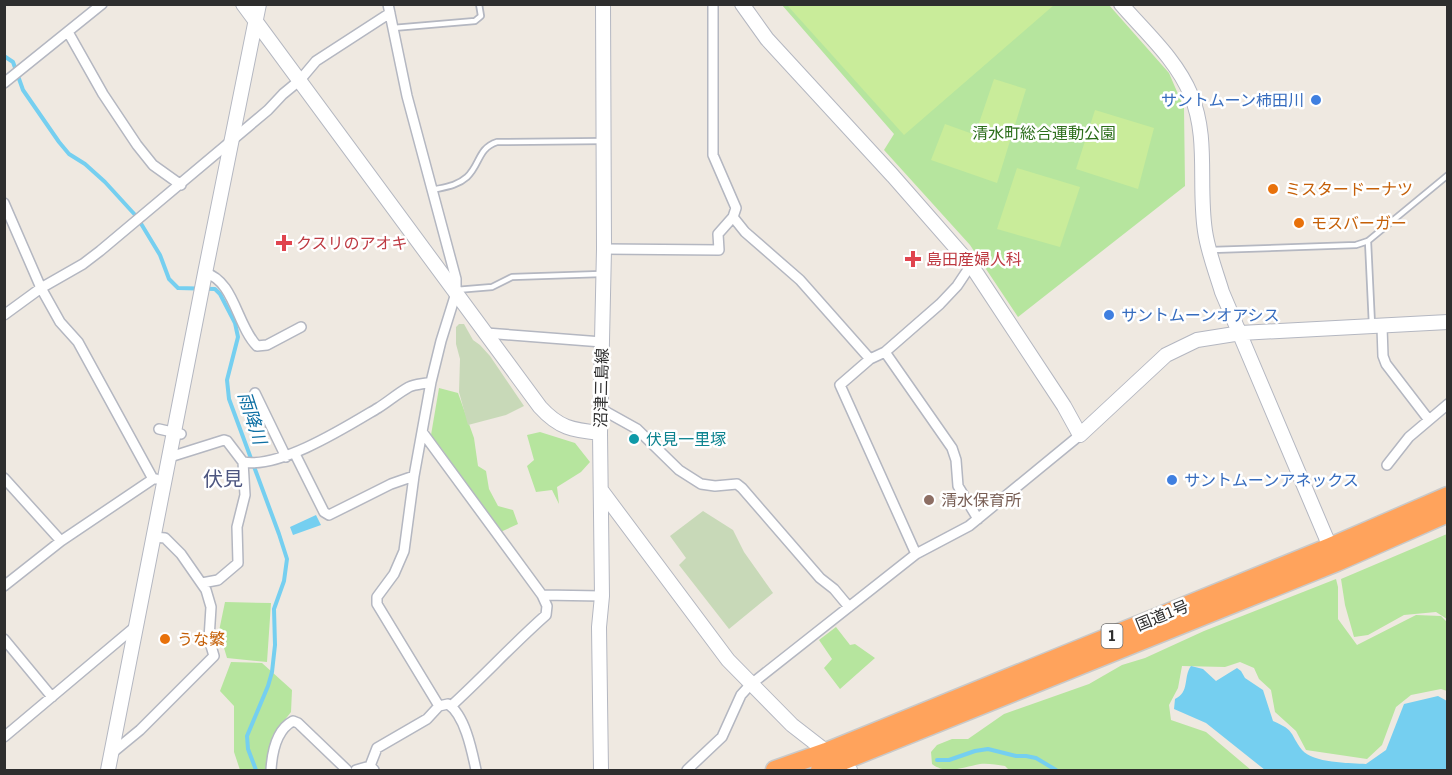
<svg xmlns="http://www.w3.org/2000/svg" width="1452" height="775" viewBox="0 0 1452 775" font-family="'Asap Condensed','Noto Sans JP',sans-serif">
  <rect width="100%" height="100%" fill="#efe9e1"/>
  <path fill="#b6e59e" d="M 782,5 L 1109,5 L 1169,73 L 1184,108 L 1185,186 L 1018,317 L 970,245 L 884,150 L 894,134 Z
    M 439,388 L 458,393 L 474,438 L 478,466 L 486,471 L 489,489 L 498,506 L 513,510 L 518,524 L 496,534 L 444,452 L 431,435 Z
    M 540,432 L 575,443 L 590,462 L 581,472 L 557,487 L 559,504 L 552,490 L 536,492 L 527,466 L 534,460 L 527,435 Z
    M 1447,534 L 1447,619 L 1436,612 L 1404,615 L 1368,635 L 1354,637 L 1345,605 L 1341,579 Z
    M 1336,579 L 1338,587 L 1338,619 L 1357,645 L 1416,615 L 1441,616 L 1447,622 L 1447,691 L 1441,689 L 1411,695 L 1396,707 L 1382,745 L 1367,759 L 1306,750 L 1296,731 L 1275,712 L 1271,690 L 1259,679 L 1254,668 L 1240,662 L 1225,667 L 1182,666 L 1178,688 L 1169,705 L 1171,720 L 1206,732 L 1251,770 L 1009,770 L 1005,766 C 997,765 988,763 980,764 C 964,767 946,775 932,764 L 931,752 L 937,745 L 952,739 L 968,739 L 1004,714 L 1089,684 L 1122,665 L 1145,658 L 1204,631 Z
    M 225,602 L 271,603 L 267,662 L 227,658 L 219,631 Z
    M 836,627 L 850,645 L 855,644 L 875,658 L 840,689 L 824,668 L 832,659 L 819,640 Z
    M 231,662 L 262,663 L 292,690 L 291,712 L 273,735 L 266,763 L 266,770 L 240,770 L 234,752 L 234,706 L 220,691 Z"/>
  <path fill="#c8d9b8" d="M 459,324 L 464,324 L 473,340 L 480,345 L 490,356 L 524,406 L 506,415 L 468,425 L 459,392 L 460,359 L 456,344 L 456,327 Z
    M 703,511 L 733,530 L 744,552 L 773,593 L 729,629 L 679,565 L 686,558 L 670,536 Z"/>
  <path fill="#c9ec9a" d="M 787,5 L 1054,5 L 904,135 Z
    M 994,79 L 1026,89 L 997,183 L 931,160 L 945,124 L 970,133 L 977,129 Z
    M 1095,110 L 1154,128 L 1138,189 L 1076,169 Z
    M 1017,168 L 1080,187 L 1060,247 L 997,229 Z"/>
  <path fill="#75cff0" d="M 316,515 L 321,525 L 293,535 L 290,527 Z
    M 1191,666 L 1203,669 L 1216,681 L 1237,668 L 1241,671 L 1245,678 L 1263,690 L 1273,721 C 1296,731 1289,733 1302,750 C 1313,763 1349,763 1366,764 L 1386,750 L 1404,704 L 1438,696 L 1447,701 L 1447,770 L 1265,770 L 1206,723 L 1174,709 L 1175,699 C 1190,692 1183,677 1191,666 Z"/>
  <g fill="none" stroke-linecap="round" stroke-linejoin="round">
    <path stroke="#75cff0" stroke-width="4" d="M 4,56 L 13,62 L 23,90 L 59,142 L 69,154 L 85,164 L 105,182 L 137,217 L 160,255 L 169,279 L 178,288 L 215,289 L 220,294 L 235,323 L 238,337 L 227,380 L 229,399 L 279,534 L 287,559 L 284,581 L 274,609 L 275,645 L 272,672 L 268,686 L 247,736 L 248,749 L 256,770
      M 937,760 L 949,760 L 975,751 L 988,749 L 1016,756 L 1026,756 L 1036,758 L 1056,770"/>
    <g stroke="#b4b7c1" stroke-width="8">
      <path id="lane" d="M 393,28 L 475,21 L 481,16 L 479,4
        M 432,190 C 445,187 457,186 467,177 C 480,165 478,148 497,142 L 603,141
        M 1368,241 L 1372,325
        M 1211,250 L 1356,245 L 1368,241 L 1448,175
        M 456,290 L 492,287 L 512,277 L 601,274"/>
    </g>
    <g stroke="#b4b7c1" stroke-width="12">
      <path id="street" d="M 388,4 L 407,96 L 456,279 L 456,293 L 441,341 L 431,382 L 414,476 L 404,551 L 394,574 L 377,597 L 377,604 L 439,706 L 448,704 C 465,715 472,751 476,770
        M 713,4 L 713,155 L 736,208 L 733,217 L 745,232 L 800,280 L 870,359
        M 68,32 L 103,94 L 137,145 L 153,165 L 181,185
        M 4,83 L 102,4
        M 4,203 L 41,288 L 60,322 L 78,342 L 153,479
        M 604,249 L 719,250 L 718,234 L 733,217
        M 205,273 C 234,280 237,326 257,346 L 267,345 L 301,327
        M 4,315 L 41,288 L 83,264 L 100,251 L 268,110 L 283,94 L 300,80 L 316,61 L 390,13
        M 1382,327 L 1383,356 L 1386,364 L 1429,420
        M 486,333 L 602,342
        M 885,352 L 952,448 L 956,460 L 958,486 L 978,519
        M 255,393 L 286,457
        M 601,409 L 637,429 L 679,470 L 701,484 L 715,486 L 737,484 L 742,488 L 820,578 L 834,589 L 849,607
        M 159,429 L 181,434
        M 423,433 L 542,595 L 547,606 L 546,615 C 513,644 484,676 451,706
        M 295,454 L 324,512 L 329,515 L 391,484 L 414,476
        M 170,457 L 224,440 L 227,441 L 243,462 C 280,469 346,427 378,408 C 388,402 398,393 409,387 C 415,384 424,384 431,382
        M 1387,465 L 1409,437 L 1448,404
        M 4,478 L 61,541
        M 916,554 L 840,385 L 870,359 L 885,352 L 940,304 L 957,286 L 971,265
        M 202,583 L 218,580 L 238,563 L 237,527 L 245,495 L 243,462
        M 4,586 L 61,541 L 153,479 L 156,479
        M 542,595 L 602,596
        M 4,639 L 52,697
        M 4,737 L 136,626
        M 112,753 L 140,730 L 214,656 L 209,639 L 211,607 L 206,590 L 181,554 L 165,538 L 153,537
        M 271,770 C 272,753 276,730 293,721 L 298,723 L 347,770
        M 356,770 L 370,766
        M 374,770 L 370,766 L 377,748 L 427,719 L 439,706
        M 687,770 L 722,737 L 741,695 L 750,685 L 916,554 L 969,526 L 1080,435"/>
    </g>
    <g stroke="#b4b7c1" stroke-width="16">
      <path id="secondary" d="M 243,4 L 540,407 C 559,428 572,430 600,433
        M 742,4 L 767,39 L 893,176 L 971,265 L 1064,406 L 1080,435 L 1166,355 L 1197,340 L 1241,333 L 1448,322
        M 1121,4 C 1146,33 1176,59 1191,95 C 1209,138 1198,185 1205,231 C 1208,252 1216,272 1222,292 L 1333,554
        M 601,490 L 728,660 L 792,725 L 850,770
        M 108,770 L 205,273 L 259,4
        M 601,770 L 599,627 L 602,596 L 600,433 L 604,249 L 603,4"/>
    </g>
    <g stroke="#c9c9c9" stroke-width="21">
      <path id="highway" d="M 775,770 L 826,752 L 1330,547 L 1448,496
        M 820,770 L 1337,562 L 1448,513"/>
    </g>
    <use href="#lane" stroke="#fff" stroke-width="4.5"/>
    <use href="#street" stroke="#fff" stroke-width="9"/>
    <use href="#secondary" stroke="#fff" stroke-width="14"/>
    <use href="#highway" stroke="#ffa35c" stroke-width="18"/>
  </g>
  <g fill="#3f7fe0" stroke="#fff" stroke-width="2">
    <circle cx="1316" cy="100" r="6"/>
    <circle cx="1109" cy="315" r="6"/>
    <circle cx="1172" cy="480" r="6"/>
  </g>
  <g fill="#e8710a" stroke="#fff" stroke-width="2">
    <circle cx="1273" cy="189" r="6"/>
    <circle cx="1299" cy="223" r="6"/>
    <circle cx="165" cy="639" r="6"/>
  </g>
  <g fill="#e0444e" stroke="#fff" stroke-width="2">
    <path d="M281 234h6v6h6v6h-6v6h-6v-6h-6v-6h6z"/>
    <path d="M910 250h6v6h6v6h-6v6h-6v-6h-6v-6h6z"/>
  </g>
  <circle fill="#0f9aa8" stroke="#fff" stroke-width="2" cx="634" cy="439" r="6"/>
  <circle fill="#8d6e63" stroke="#fff" stroke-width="2" cx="929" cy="500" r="6"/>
  <g text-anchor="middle" stroke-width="5" stroke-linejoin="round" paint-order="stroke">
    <rect fill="#fff" stroke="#6d6d6d" stroke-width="1.5" x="1101.5" y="624" width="21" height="24" rx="4.5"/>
    <g font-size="15" font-weight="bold" fill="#2e2e2e">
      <text x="1112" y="641">1</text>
    </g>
    <g font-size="16" fill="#366cbe" stroke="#fff" text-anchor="start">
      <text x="1304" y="106" text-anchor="end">サントムーン柿田川</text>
      <text x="1121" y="321">サントムーンオアシス</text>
      <text x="1184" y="486">サントムーンアネックス</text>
    </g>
    <g font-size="16" fill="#2c6e1b" stroke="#fff">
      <text x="1044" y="139">清水町総合運動公園</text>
    </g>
    <g font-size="16" fill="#c56008" stroke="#fff" text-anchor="start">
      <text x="1285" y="195">ミスタードーナツ</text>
      <text x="1311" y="229">モスバーガー</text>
      <text x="177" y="645">うな繁</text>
    </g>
    <g font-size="16" fill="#be3a42" stroke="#fff" text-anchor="start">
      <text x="296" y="249">クスリのアオキ</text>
      <text x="926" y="265">島田産婦人科</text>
    </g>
    <g font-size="16" fill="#2e2e2e" stroke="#fff">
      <text transform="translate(601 388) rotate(-89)" y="6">沼津三島線</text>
      <text transform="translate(1162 615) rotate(-22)" y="6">国道1号</text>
    </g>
    <g font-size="16" fill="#0d838f" stroke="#fff" text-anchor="start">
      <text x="646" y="445">伏見一里塚</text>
    </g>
    <g font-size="16" fill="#785e54" stroke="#fff" text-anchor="start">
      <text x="941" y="506">清水保育所</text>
    </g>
    <g font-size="18" font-style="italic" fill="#0d6fa3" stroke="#fff">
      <text transform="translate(252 418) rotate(72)" y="6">雨降川</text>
    </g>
    <g font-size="20" fill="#4d5680" stroke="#fff">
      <text x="223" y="486">伏見</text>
    </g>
  </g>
  <rect width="1452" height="775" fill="none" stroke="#2e2e2e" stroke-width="12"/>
</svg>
